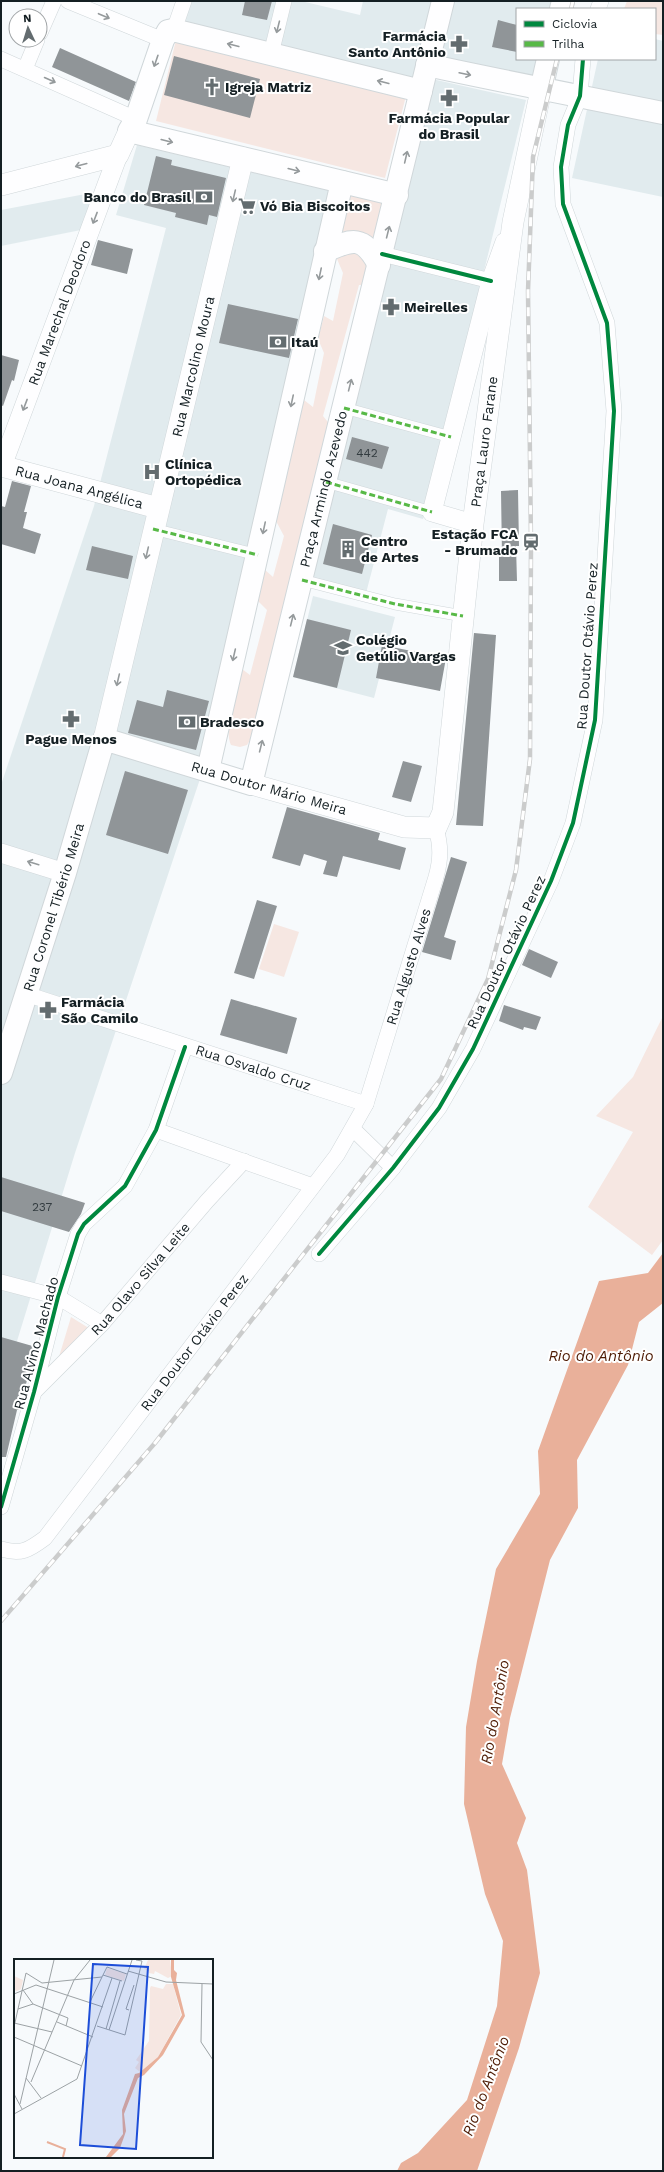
<svg xmlns="http://www.w3.org/2000/svg" width="664" height="2172" viewBox="0 0 664 2172" font-family="'Work Sans',sans-serif">
  <rect width="100%" height="100%" fill="#f7fafc"/>
  <path fill="#e1ebee" d="M 191,1 L 301,1 L 360,15 L 363,1 L 434,1 L 414,79 L 181,22 Z
    M 452,1 L 556,1 L 554,9 L 517,9 L 517,59 L 542,59 L 536,85 L 436,62 Z
    M 655,39 L 663,41 L 663,197 L 572,178 L 598,59 L 655,59 Z
    M 432,79 L 526,100 L 423,519 L 388,509 L 365,597 L 310,584 Z
    M 137,145 L 331,191 L 206,761 L 75,1153 L 1,1393 L 1,785 L 94,506 L 166,228 L 116,215 Z
    M 96,192 L 86,229 L 1,246 L 1,210 Z
    M 313,596 L 395,617 L 374,698 L 293,677 Z"/>
  <path fill="#f6e7e2" d="M 627,1 L 663,1 L 663,35 L 655,34 L 655,9 L 624,9 Z
    M 176,40 L 406,96 L 385,178 L 156,121 Z
    M 352,192 L 387,202 L 378,242 L 360,233 L 342,232 Z
    M 347,247 L 368,254 L 369,285 L 359,285 L 323,416 L 332,427 L 252,737 L 247,745 L 240,747 L 231,745 C 223,728 237,689 242,669 L 250,675 L 267,610 L 258,601 L 264,569 L 273,577 L 284,536 L 276,521 L 304,400 L 313,407 L 324,353 L 318,339 L 324,316 L 333,321 L 343,273 L 337,259 Z
    M 274,924 L 299,932 L 284,977 L 259,969 Z
    M 663,1016 L 663,1240 L 652,1255 L 588,1207 L 633,1132 L 596,1116 L 633,1077 Z
    M 71,1317 L 100,1335 L 52,1380 Z"/>
  <path fill="#e9b09a" d="M 663,1253 L 663,1303 L 639,1322 L 628,1365 L 577,1460 L 578,1508 L 550,1560 L 510,1718 L 502,1764 L 526,1818 L 517,1843 L 527,1870 L 540,1973 L 519,2048 L 477,2171 L 397,2171 L 401,2163 L 418,2153 L 467,2100 L 497,2006 L 503,1941 L 485,1894 L 464,1804 L 466,1727 L 477,1661 L 496,1569 L 540,1494 L 538,1451 L 599,1281 L 648,1273 Z"/>
  <path fill="#909598" d="M 245,1 L 272,1 L 267,20 L 242,15 Z
    M 498,20 L 517,25 L 517,52 L 492,47 Z
    M 60,48 L 136,82 L 129,101 L 52,67 Z
    M 174,56 L 260,79 L 250,118 L 164,95 Z
    M 156,156 L 172,160 L 171,165 L 226,178 L 217,217 L 209,215 L 207,225 L 175,217 L 176,213 L 144,205 Z
    M 98,240 L 133,249 L 127,274 L 91,265 Z
    M 228,304 L 298,319 L 289,358 L 219,343 Z
    M 1,355 L 19,360 L 14,381 L 12,380 L 3,406 L 1,405 Z
    M 352,437 L 389,447 L 382,469 L 346,459 Z
    M 12,481 L 31,486 L 24,512 L 27,512 L 23,528 L 41,534 L 35,554 L 1,544 L 1,506 L 5,507 Z
    M 518,490 L 519,546 L 516,546 L 517,581 L 499,581 L 499,556 L 502,556 L 501,491 Z
    M 333,524 L 372,535 L 362,574 L 323,564 Z
    M 92,546 L 133,556 L 128,579 L 86,570 Z
    M 307,619 L 351,630 L 337,688 L 293,677 Z
    M 474,633 L 496,635 L 483,826 L 456,825 Z
    M 382,645 L 446,658 L 440,691 L 376,678 Z
    M 167,690 L 209,701 L 196,750 L 128,733 L 137,700 L 163,707 Z
    M 403,761 L 422,766 L 411,802 L 392,797 Z
    M 125,771 L 188,790 L 168,854 L 106,835 Z
    M 287,807 L 380,833 L 378,840 L 406,848 L 400,870 L 343,856 L 337,877 L 323,874 L 327,861 L 304,854 L 300,866 L 272,858 Z
    M 451,857 L 467,862 L 444,937 L 456,941 L 451,960 L 422,952 Z
    M 257,900 L 277,906 L 254,979 L 234,973 Z
    M 529,949 L 558,962 L 551,978 L 522,965 Z
    M 231,999 L 297,1018 L 287,1054 L 220,1035 Z
    M 504,1005 L 541,1017 L 536,1030 L 524,1027 L 523,1030 L 499,1021 Z
    M 1,1177 L 85,1203 L 81,1214 L 69,1232 L 1,1211 Z
    M 1,1337 L 36,1347 L 19,1410 L 17,1410 L 6,1457 L 1,1457 Z"/>
  <g fill="none" stroke-linecap="round" stroke-linejoin="round">
    <g stroke="#d0d7da" stroke-width="12">
      <path id="pedestrian" d="M 344,408 L 451,437
        M 326,482 L 432,512
        M 153,529 L 258,555
        M 302,580 L 395,604 L 463,616"/>
    </g>
    <g stroke="#d0d7da" stroke-width="16">
      <g id="minor">
        <path d="M 68,1 L 163,40"/>
        <path d="M 598,9 L 601,1"/>
        <path d="M 174,30 L 184,1"/>
        <path d="M 40,33 L 54,1"/>
        <path d="M 271,54 L 284,1"/>
        <path d="M 1,59 L 136,119"/>
        <path d="M 25,69 L 37,40"/>
        <path d="M 382,254 L 491,281"/>
        <path id="s1" d="M 26,994 L 366,1104"/>
        <path d="M 353,1129 L 393,1168"/>
        <path d="M 156,1130 L 313,1186"/>
        <path d="M 319,1254 L 393,1168 L 439,1108 L 473,1049 L 551,881 L 573,823 L 595,720 L 614,411 L 607,323 L 563,204 L 561,167 L 568,125 L 580,96 L 583,59"/>
        <path d="M 1,1282 L 58,1297 L 102,1324"/>
        <path id="s2" d="M 35,1391 L 102,1324 L 207,1201 L 244,1161"/>
        <path d="M 1,1507 L 34,1392 L 58,1297 L 78,1234 L 84,1224 L 125,1186 L 156,1130 L 185,1047"/>
        <path id="s3" d="M 1,1549 C 21,1555 29,1550 45,1538 L 337,1155 L 366,1104 L 436,877 C 441,859 441,846 436,828"/>
      </g>
    </g>
    <g stroke="#d0d7da" stroke-width="20">
      <g id="tertiary">
        <path id="s4" d="M 2,466 L 118,155"/>
        <path d="M 473,524 L 432,512 L 491,281 L 505,242"/>
        <path d="M 1,853 L 65,873"/>
      </g>
    </g>
    <g stroke="#d0d7da" stroke-width="22">
      <g id="secondary">
        <path d="M 1,185 L 118,155 L 129,131"/>
        <path id="s5" d="M 1,466 L 158,508"/>
        <path id="s6" d="M 104,739 L 243,158"/>
        <path id="s7" d="M 251,784 L 404,827 L 436,828 L 443,812 L 473,524 L 513,222 L 541,90"/>
      </g>
    </g>
    <g stroke="#d0d7da" stroke-width="24">
      <g id="primary">
        <path d="M 561,9 L 563,1"/>
        <path d="M 427,65 C 506,82 584,97 663,113"/>
        <path d="M 541,90 L 548,59"/>
        <path d="M 397,195 L 129,131 L 136,119 L 163,40 L 168,31 L 173,30 L 421,91"/>
        <path d="M 325,251 C 353,239 363,235 379,265"/>
        <path d="M 208,770 L 342,182"/>
        <path id="s8" d="M 1,1073 L 65,873 L 104,739 L 251,784 L 443,1"/>
      </g>
    </g>
    <use href="#pedestrian" stroke="#fefeff" stroke-width="11"/>
    <use href="#minor" stroke="#fefeff" stroke-width="15"/>
    <use href="#tertiary" stroke="#fefeff" stroke-width="19"/>
    <use href="#secondary" stroke="#fefeff" stroke-width="21"/>
    <use href="#primary" stroke="#fefeff" stroke-width="22"/>
    <g stroke="#cbcccc" stroke-width="4.5">
      <path id="rail" d="M 571,9 L 573,1
        M 1,1621 L 155,1443 L 441,1079 L 488,979 L 516,870 L 530,759 L 531,542 L 528,291 L 533,157 L 557,59"/>
    </g>
    <use href="#rail" stroke="#fff" stroke-width="3" stroke-dasharray="9" stroke-linecap="butt"/>
    <path stroke="#58b947" stroke-width="3" stroke-dasharray="6 3" stroke-linecap="butt" d="M 344,408 L 451,437
      M 326,482 L 432,512
      M 153,529 L 258,555
      M 302,580 L 395,604 L 463,616"/>
    <g stroke="#fff" stroke-width="6">
      <path id="cycleway" d="M 382,254 L 491,281
        M 319,1254 L 393,1168 L 439,1108 L 473,1049 L 551,881 L 573,823 L 595,720 L 614,411 L 607,323 L 563,204 L 561,167 L 568,125 L 580,96 L 583,59
        M 1,1507 L 34,1392 L 58,1297 L 78,1234 L 84,1224 L 125,1186 L 156,1130 L 185,1047"/>
    </g>
    <use href="#cycleway" stroke="#00873e" stroke-width="4"/>
  </g>
  <defs><path id="oneway-shaft" d="M-6 0H5M1.5-3L5.5 0L1.5 3" fill="none" stroke-width="1.6" stroke-linecap="round" stroke-linejoin="round"/></defs>
  <g stroke="#959a9c">
    <use href="#oneway-shaft" transform="translate(104 16) rotate(23)"/>
    <use href="#oneway-shaft" transform="translate(278 27) rotate(104)"/>
    <use href="#oneway-shaft" transform="translate(233 45) rotate(-166)"/>
    <use href="#oneway-shaft" transform="translate(156 61) rotate(109)"/>
    <use href="#oneway-shaft" transform="translate(465 74) rotate(12)"/>
    <use href="#oneway-shaft" transform="translate(50 80) rotate(24)"/>
    <use href="#oneway-shaft" transform="translate(383 82) rotate(-166)"/>
    <use href="#oneway-shaft" transform="translate(167 141) rotate(14)"/>
    <use href="#oneway-shaft" transform="translate(406 157) rotate(-77)"/>
    <use href="#oneway-shaft" transform="translate(81 165) rotate(165)"/>
    <use href="#oneway-shaft" transform="translate(294 170) rotate(14)"/>
    <use href="#oneway-shaft" transform="translate(234 196) rotate(103)"/>
    <use href="#oneway-shaft" transform="translate(95 218) rotate(111)"/>
    <use href="#oneway-shaft" transform="translate(388 232) rotate(-76)"/>
    <use href="#oneway-shaft" transform="translate(320 274) rotate(102)"/>
    <use href="#oneway-shaft" transform="translate(350 385) rotate(-76)"/>
    <use href="#oneway-shaft" transform="translate(292 401) rotate(102)"/>
    <use href="#oneway-shaft" transform="translate(25 405) rotate(111)"/>
    <use href="#oneway-shaft" transform="translate(264 528) rotate(102)"/>
    <use href="#oneway-shaft" transform="translate(147 553) rotate(103)"/>
    <use href="#oneway-shaft" transform="translate(292 620) rotate(-76)"/>
    <use href="#oneway-shaft" transform="translate(234 655) rotate(103)"/>
    <use href="#oneway-shaft" transform="translate(118 680) rotate(103)"/>
    <use href="#oneway-shaft" transform="translate(261 746) rotate(-76)"/>
    <use href="#oneway-shaft" transform="translate(33 863) rotate(-163)"/>
  </g>
  <defs>
    <g id="pharmacy-bare" transform="scale(1.38)"><path d="M-2-6h4v4h4v4h-4v4h-4v-4h-4v-4h4Z" fill="#636c6f" stroke="#fff" stroke-width="2.5" paint-order="stroke"/></g>
    <g id="church-bare" transform="scale(1.38)"><path d="M-1.2-6h2.4v3.5h3.3v2.4h-3.3V6h-2.4V-.1h-3.3v-2.4h3.3Z" fill="#636c6f" stroke="#fff" stroke-width="2.5" paint-order="stroke"/></g>
    <g id="bank-bare" transform="scale(1.38)"><path d="M-6-4H6V4H-6ZM0-2.3a2.3 2.3 0 1 0 0 4.6a2.3 2.3 0 1 0 0-4.6Z" fill="#636c6f" stroke="#fff" stroke-width="2.5" paint-order="stroke"/></g>
    <g id="supermarket-bare" transform="scale(1.38)"><path d="M-6-5.5h2.5l.6 2H6L4.5 2H-2.5L-4.4-4H-6ZM-1.5 3.2a1.3 1.3 0 1 0 .1 0ZM3 3.2a1.3 1.3 0 1 0 .1 0Z" fill="#636c6f" stroke="#fff" stroke-width="2.5" paint-order="stroke"/></g>
    <g id="hospital-bare" transform="scale(1.38)"><path d="M-5-5h3v3.5h4V-5h3V5h-3V1.5h-4V5h-3Z" fill="#636c6f" stroke="#fff" stroke-width="2.5" paint-order="stroke"/></g>
    <g id="station-bare" transform="scale(1.38)"><path d="M-3-6H3Q5-6 5-4V2Q5 4 3 4L4.5 6H3L1.5 4h-3L-3 6H-4.5L-3 4Q-5 4-5 2V-4Q-5-6-3-6ZM-3.5-4v3h7v-3ZM-3.5 1v1.5H-2V1ZM2 1v1.5H3.5V1Z" fill="#636c6f" stroke="#fff" stroke-width="2.5" paint-order="stroke"/></g>
    <g id="building-bare" transform="scale(1.38)"><path d="M-4-6H4V6H1V3H-1V6H-4ZM-2.5-4.3h1.7v1.8h-1.7ZM.8-4.3h1.7v1.8H.8ZM-2.5-1h1.7V.8h-1.7ZM.8-1h1.7V.8H.8Z" fill="#636c6f" stroke="#fff" stroke-width="2.5" paint-order="stroke"/></g>
    <g id="school-bare" transform="scale(1.38)"><path d="M0-5L7-2L0 1L-7-2ZM-4 1L0 2.5L4 1V4Q0 6-4 4Z" fill="#636c6f" stroke="#fff" stroke-width="2.5" paint-order="stroke"/></g>
  </defs>
  <g fill-rule="evenodd">
    <use href="#pharmacy-bare" x="459" y="44"/>
    <use href="#church-bare" x="212" y="87"/>
    <use href="#pharmacy-bare" x="449" y="98"/>
    <use href="#bank-bare" x="204" y="197"/>
    <use href="#supermarket-bare" x="247" y="206"/>
    <use href="#pharmacy-bare" x="391" y="307"/>
    <use href="#bank-bare" x="278" y="342"/>
    <use href="#hospital-bare" x="152" y="472"/>
    <use href="#station-bare" x="531" y="542"/>
    <use href="#building-bare" x="348" y="549"/>
    <use href="#school-bare" x="343" y="648"/>
    <use href="#pharmacy-bare" x="71" y="719"/>
    <use href="#bank-bare" x="187" y="722"/>
    <use href="#pharmacy-bare" x="48" y="1010"/>
  </g>
  <g text-anchor="middle" stroke-width="4" stroke-linejoin="round" paint-order="stroke">
    <g font-size="12" fill="#333c40">
      <text x="367" y="457">442</text>
      <text x="42" y="1211">237</text>
    </g>
    <g font-size="14" font-weight="bold" fill="#141f23" stroke="#fff" text-anchor="start">
      <text x="446" y="41" text-anchor="end">Farmácia<tspan x="446" dy="16">Santo Antônio</tspan></text>
      <text x="225" y="92">Igreja Matriz</text>
      <text x="449" y="123" text-anchor="middle">Farmácia Popular<tspan x="449" dy="16">do Brasil</tspan></text>
      <text x="191" y="202" text-anchor="end">Banco do Brasil</text>
      <text x="260" y="211">Vó Bia Biscoitos</text>
      <text x="404" y="312">Meirelles</text>
      <text x="291" y="347">Itaú</text>
      <text x="165" y="469">Clínica<tspan x="165" dy="16">Ortopédica</tspan></text>
      <text x="518" y="539" text-anchor="end">Estação FCA<tspan x="518" dy="16">- Brumado</tspan></text>
      <text x="361" y="546">Centro<tspan x="361" dy="16">de Artes</tspan></text>
      <text x="356" y="645">Colégio<tspan x="356" dy="16">Getúlio Vargas</tspan></text>
      <text x="200" y="727">Bradesco</text>
      <text x="71" y="744" text-anchor="middle">Pague Menos</text>
      <text x="61" y="1007">Farmácia<tspan x="61" dy="16">São Camilo</tspan></text>
    </g>
    <g font-size="14" fill="#141f23" stroke="#fff">
      <text dy="5" stroke="none"><textPath href="#s4" startOffset="164">Rua Marechal Deodoro</textPath></text>
      <text dy="5" stroke="none"><textPath href="#s6" startOffset="383">Rua Marcolino Moura</textPath></text>
      <text dy="5" stroke="none"><textPath href="#s7" startOffset="581">Praça Lauro Farane</textPath></text>
      <text dy="5" stroke="none"><textPath href="#s5" startOffset="81">Rua Joana Angélica</textPath></text>
      <text dy="5" stroke="none"><textPath href="#s8" startOffset="807">Praça Armindo Azevedo</textPath></text>
      <text transform="translate(587 646) rotate(-86)" y="5">Rua Doutor Otávio Perez</text>
      <text transform="translate(269 788) rotate(16)" y="5">Rua Doutor Mário Meira</text>
      <text dy="5" stroke="none"><textPath href="#s8" startOffset="174">Rua Coronel Tibério Meira</textPath></text>
      <text transform="translate(506 952) rotate(-65)" y="5">Rua Doutor Otávio Perez</text>
      <text dy="5" stroke="none"><textPath href="#s3" startOffset="732">Rua Algusto Alves</textPath></text>
      <text dy="5" stroke="none"><textPath href="#s1" startOffset="239">Rua Osvaldo Cruz</textPath></text>
      <text dy="5" stroke="none"><textPath href="#s2" startOffset="154">Rua Olavo Silva Leite</textPath></text>
      <text dy="5" stroke="none"><textPath href="#s3" startOffset="294">Rua Doutor Otávio Perez</textPath></text>
      <text transform="translate(36 1343) rotate(-75)" y="5">Rua Alvino Machado</text>
    </g>
    <g font-size="15" font-style="italic" fill="#4e1b04" stroke="#fff">
      <text x="601" y="1361">Rio do Antônio</text>
      <text transform="translate(495 1712) rotate(-80)" y="5">Rio do Antônio</text>
      <text transform="translate(486 2086) rotate(-69)" y="5">Rio do Antônio</text>
    </g>
  </g>
  <g transform="translate(14 1959)">
    <rect width="199" height="199" fill="#f7fafc"/>
    <path d="M 134,1 L 156,1 L 158,17 L 154,19 L 141,12 L 140,15 L 135,14 L 135,12 L 130,10 ZM 93,9 L 112,15 L 110,22 L 91,16 ZM 0,17 L 9,21 L 7,30 L 3,32 L 0,31 ZM 152,25 L 159,25 L 167,56 L 144,98 L 126,113 L 121,109 L 125,103 L 122,101 L 135,82 L 136,29 L 137,27 L 149,30 Z" fill="#f6e7e2"/>
    <path d="M 157,1 L 160,1 L 160,11 L 163,14 L 162,21 L 171,57 L 149,96 L 130,116 L 124,119 L 110,155 L 112,172 L 110,178 L 106,189 L 97,198 L 92,198 L 109,175 L 108,151 L 121,115 L 125,114 L 144,98 L 168,56 L 157,18 Z" fill="#e9b09a"/>
    <path fill="none" stroke="#e9b09a" stroke-width="2" d="M 33,183 L 51,190 L 49,198"/>
    <path fill="none" stroke="#9ca2a5" stroke-width="1" d="M 114,12 L 152,23 L 199,25M 89,16 L 108,22M 188,25 L 187,83 L 199,101M 22,26 L 89,48M 9,31 L 19,45 L 54,59 L 52,67M 0,35 L 22,26M 76,43 L 88,18M 4,50 L 19,45M 115,51 L 112,50 L 120,26M 43,63 L 79,78M 0,64 L 38,73M 83,67 L 111,76 L 128,2 L 122,1M 0,68 L 12,14 L 28,24 L 88,18 L 93,8 L 113,15M 92,70 L 106,22M 95,71 L 118,1M 0,78 L 68,107M 12,119 L 27,139M 17,123 L 60,21 L 76,1M 0,135 L 8,150M 6,145 L 40,1M 0,155 L 63,120 L 98,19"/>
    <path fill="#1d4ed8" fill-opacity="0.15" stroke="#1d4ed8" stroke-width="2" d="M 79,5 L 134,8 L 122,190 L 66,186 Z"/>
    <rect width="199" height="199" fill="none" stroke="#141f23" stroke-width="2"/>
  </g>
  <rect width="664" height="2172" fill="none" stroke="#141f23" stroke-width="4"/>
  <rect x="516" y="8" width="140" height="52" fill="#ffffff" stroke="#a1a5a7"/>
  <rect x="524" y="21" width="20" height="6" fill="#00873e" stroke="#a1a5a7"/>
  <text x="552" y="28" font-size="12" fill="#141f23">Ciclovia</text>
  <rect x="524" y="41" width="20" height="6" fill="#58b947" stroke="#a1a5a7"/>
  <text x="552" y="48" font-size="12" fill="#141f23">Trilha</text>
  <g transform="translate(28 28) rotate(356)"><circle r="19" fill="#ffffff" stroke="#a1a5a7"/>
  <path d="M0-3L7 15L0 10L-7 15Z" fill="#636c6f"/>
  <text y="-6" font-size="11" font-weight="bold" text-anchor="middle" fill="#141f23">N</text>
  </g>
</svg>
